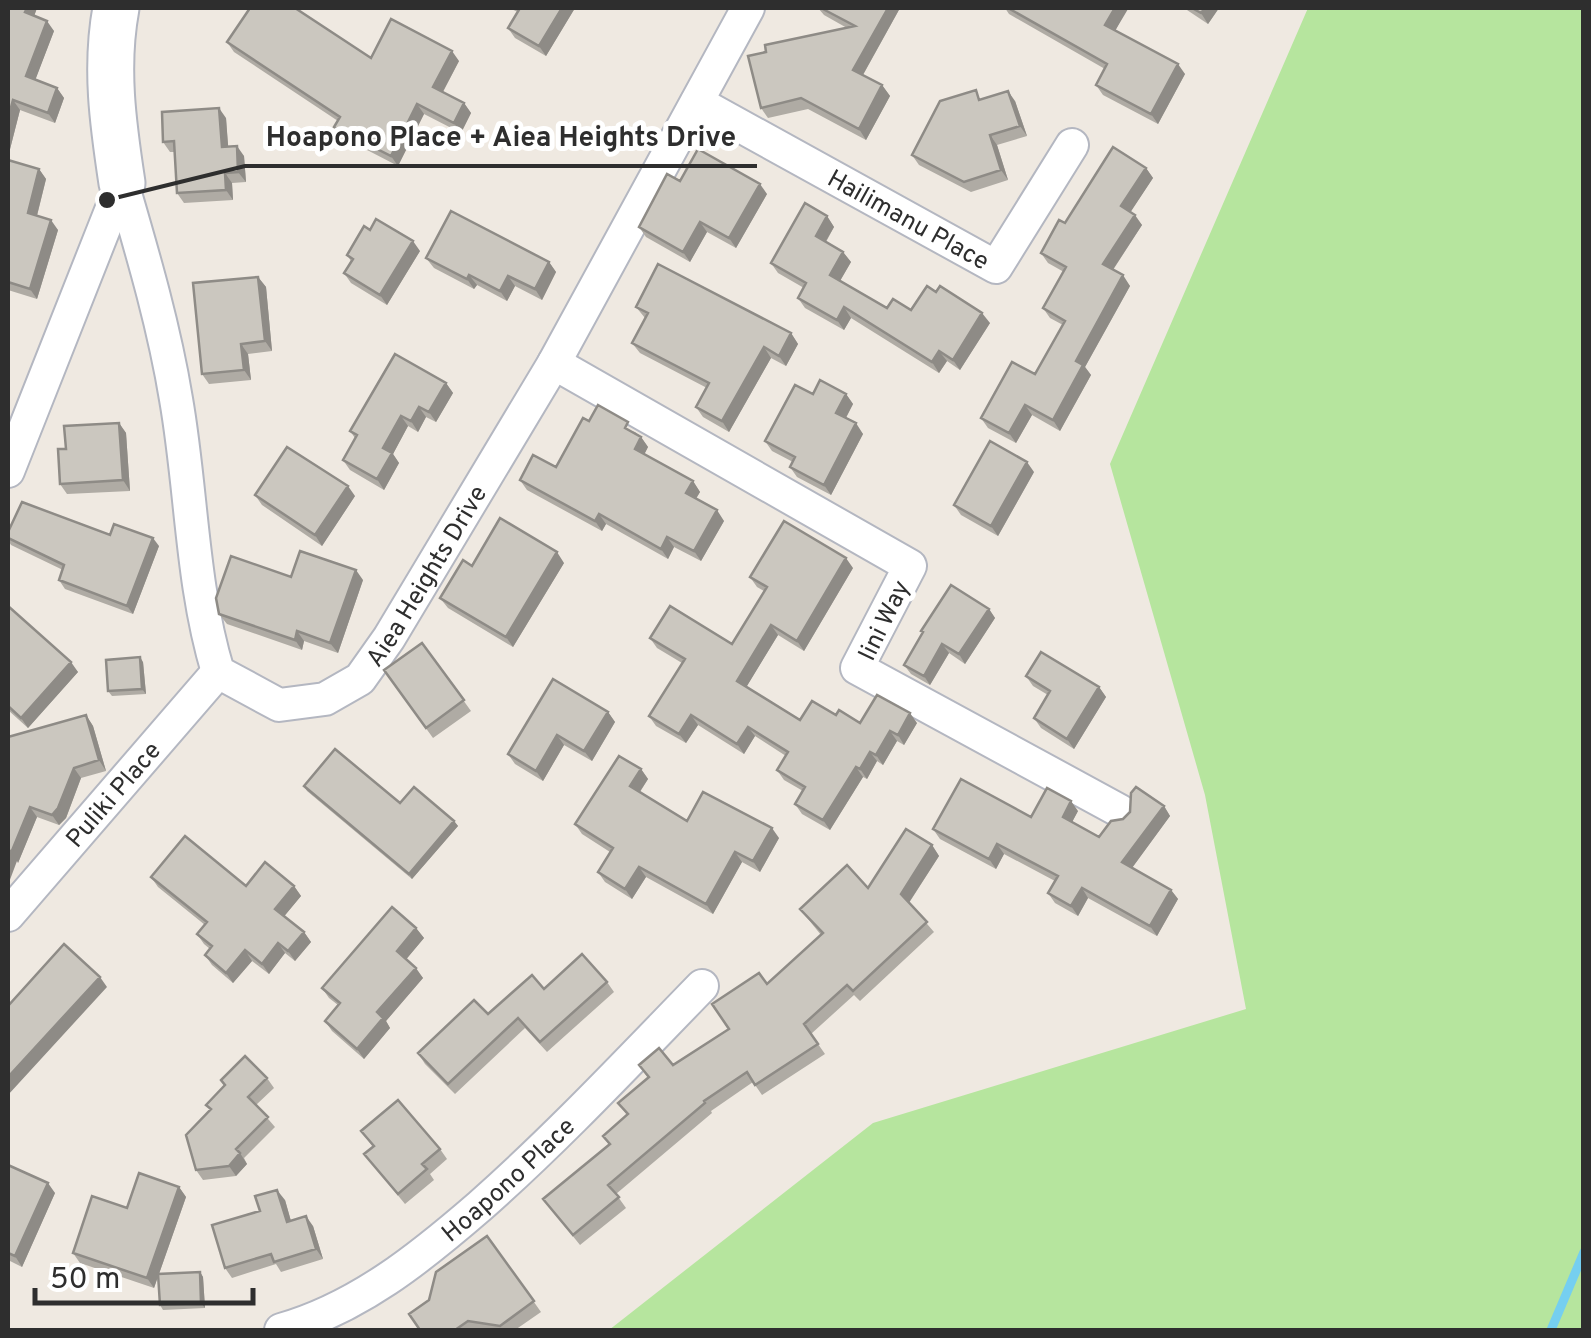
<svg xmlns="http://www.w3.org/2000/svg" width="1591" height="1338" viewBox="0 0 1591 1338" font-family="Overpass,sans-serif">
  <rect width="100%" height="100%" fill="#efe9e1"/>
  <path fill="#b6e59e" d="M 1308,8 L 1583,8 L 1583,1330 L 609,1330 L 873,1123 L 1246,1009 L 1205,795 L 1110,464 Z"/>
  <g fill="none" stroke-linecap="round" stroke-linejoin="round">
    <path stroke="#75cff0" stroke-width="9" d="M 1551,1330 L 1584,1252"/>
    <g stroke="#b4b7c1" stroke-width="36">
      <g id="street">
        <path id="s1" d="M 697,102 L 996,267 L 1072,145"/>
        <path id="s2" d="M 122,183 C 143,255 164,326 176,399 C 192,490 191,583 218,672 L 279,705 L 325,699 L 360,679 L 389,638 L 554,363 L 748,8"/>
        <path d="M 554,363 L 910,566 L 857,668 L 1120,811"/>
        <path d="M 8,471 L 122,183"/>
        <path id="s3" d="M 8,915 L 218,672"/>
        <path id="s4" d="M 281,1330 C 358,1308 420,1258 480,1206 C 558,1137 629,1061 702,986"/>
      </g>
    </g>
    <g stroke="#b4b7c1" stroke-width="49">
      <path id="secondary" d="M 116,8 C 105,67 113,124 122,183"/>
    </g>
    <use href="#street" stroke="#fff" stroke-width="32"/>
    <use href="#secondary" stroke="#fff" stroke-width="45"/>
  </g>
  <path fill="#afaba4" d="M 8,8 L 37,8 L 34,16 L 54,31 L 35,80 L 57,88 L 64,98 L 55,123 L 20,110 L 8,157 Z
    M 509,8 L 575,8 L 546,56 L 515,38 L 508,28 L 518,12 Z
    M 818,8 L 900,8 L 863,75 L 882,85 L 890,96 L 866,140 L 808,109 L 768,118 L 761,108 L 766,52 L 847,28 L 824,15 Z
    M 1005,8 L 1127,8 L 1115,31 L 1185,74 L 1158,124 L 1103,95 L 1096,85 L 1105,69 L 1009,14 Z
    M 1184,8 L 1219,8 L 1208,24 Z
    M 227,42 L 371,58 L 459,61 L 443,92 L 464,103 L 471,113 L 461,133 L 424,114 L 398,166 L 342,137 L 334,127 L 338,121 L 234,52 Z
    M 982,99 L 1015,101 L 1027,136 L 997,145 L 1008,180 L 971,192 L 919,165 L 912,155 Z
    M 226,118 L 228,147 L 244,156 L 246,182 L 232,183 L 233,200 L 184,203 L 177,193 L 174,152 L 170,152 L 163,142 Z
    M 8,160 L 39,169 L 46,179 L 37,216 L 58,230 L 37,299 L 8,290 Z
    M 1146,168 L 1153,178 L 1130,212 L 1142,225 L 1113,270 L 1130,286 L 1085,367 L 1091,375 L 1060,431 L 1032,415 L 1016,443 L 988,428 L 981,418 L 1035,374 L 1063,325 L 1050,318 L 1043,308 L 1064,272 L 1048,263 L 1041,253 L 1065,223 Z
    M 680,181 L 767,194 L 736,248 L 707,232 L 690,262 L 646,237 L 639,227 Z
    M 827,216 L 834,227 L 826,242 L 843,252 L 851,262 L 840,281 L 887,308 L 990,323 L 960,370 L 947,361 L 939,373 L 851,318 L 844,330 L 805,308 L 798,298 L 804,288 L 778,273 L 771,263 Z
    M 420,251 L 387,305 L 351,283 L 344,273 L 351,261 L 347,255 Z
    M 426,258 L 549,262 L 556,272 L 542,300 L 515,286 L 507,301 L 477,285 L 474,289 L 434,268 Z
    M 258,277 L 266,287 L 272,351 L 248,354 L 251,380 L 209,384 L 202,374 Z
    M 636,307 L 791,333 L 798,344 L 786,366 L 771,358 L 729,432 L 703,417 L 696,407 L 707,388 L 640,353 L 632,343 L 645,318 Z
    M 446,383 L 453,393 L 436,422 L 426,417 L 418,432 L 408,426 L 393,454 L 399,463 L 384,490 L 350,470 L 343,460 L 355,438 L 350,431 Z
    M 813,394 L 846,394 L 853,404 L 846,418 L 863,434 L 831,495 L 797,477 L 790,467 L 793,462 L 772,451 L 765,441 Z
    M 589,421 L 635,432 L 641,437 L 648,447 L 644,454 L 693,481 L 700,492 L 696,499 L 724,521 L 701,561 L 674,547 L 668,559 L 606,524 L 602,531 L 527,490 L 520,480 L 556,467 Z
    M 119,423 L 126,433 L 130,491 L 67,494 L 60,484 L 66,449 Z
    M 1034,472 L 998,536 L 961,515 L 954,505 Z
    M 255,495 L 355,496 L 322,546 L 262,505 Z
    M 8,532 L 110,535 L 159,546 L 133,614 L 65,589 L 59,580 L 63,570 L 11,545 L 8,540 Z
    M 564,563 L 513,647 L 448,608 L 440,598 L 472,566 Z
    M 853,568 L 804,651 L 778,635 L 746,687 L 800,720 L 836,715 L 860,723 L 917,723 L 904,745 L 897,741 L 883,765 L 877,761 L 867,779 L 863,777 L 830,830 L 802,814 L 795,804 L 803,791 L 784,780 L 777,770 L 786,756 L 755,736 L 744,754 L 698,725 L 686,743 L 656,726 L 649,716 L 682,663 L 657,648 L 650,638 L 732,644 L 764,591 L 757,587 L 750,577 Z
    M 291,577 L 363,580 L 338,653 L 304,641 L 302,650 L 227,624 L 219,614 Z
    M 8,606 L 78,672 L 28,728 L 8,710 Z
    M 989,609 L 995,618 L 965,664 L 949,653 L 930,685 L 911,674 L 904,665 L 923,633 L 921,631 Z
    M 422,643 L 471,711 L 433,738 L 384,670 Z
    M 143,662 L 146,694 L 112,696 L 108,691 Z
    M 1026,676 L 1099,687 L 1106,697 L 1074,749 L 1041,728 L 1034,718 L 1048,695 L 1033,686 Z
    M 608,712 L 615,722 L 592,761 L 564,745 L 543,781 L 515,764 L 508,754 Z
    M 86,715 L 93,726 L 106,771 L 81,778 L 66,818 L 59,825 L 37,817 L 18,863 L 8,737 Z
    M 641,769 L 648,779 L 640,792 L 687,821 L 779,838 L 760,872 L 742,862 L 713,914 L 646,877 L 632,899 L 605,882 L 598,872 L 610,852 L 582,834 L 575,824 Z
    M 304,786 L 400,803 L 454,821 L 458,826 L 412,879 L 307,791 Z
    M 1164,806 L 1170,816 L 1132,868 L 1171,890 L 1178,899 L 1157,936 L 1088,898 L 1078,916 L 1055,903 L 1048,893 L 1055,881 L 1004,854 L 996,869 L 940,839 L 933,829 L 1078,811 L 1072,822 L 1099,837 L 1123,819 Z
    M 932,845 L 939,856 L 909,903 L 934,932 L 860,1001 L 854,995 L 811,1034 L 825,1054 L 762,1095 L 753,1082 L 711,1111 L 712,1113 L 616,1194 L 626,1208 L 580,1245 L 543,1199 L 609,1145 L 603,1136 L 627,1115 L 618,1103 L 648,1078 L 639,1065 L 673,1065 L 729,1029 L 767,984 L 821,935 L 800,909 L 868,888 Z
    M 151,877 L 246,886 L 294,886 L 301,896 L 284,916 L 304,932 L 311,942 L 295,961 L 285,953 L 269,974 L 252,961 L 233,983 L 212,965 L 205,955 L 210,949 L 204,944 L 197,934 L 205,925 L 158,887 Z
    M 416,928 L 424,938 L 406,959 L 423,978 L 386,1021 L 390,1028 L 364,1059 L 332,1031 L 325,1021 L 338,1005 L 329,998 L 322,988 Z
    M 607,982 L 614,992 L 547,1052 L 525,1028 L 455,1094 L 425,1064 L 418,1053 L 488,1014 L 544,989 Z
    M 267,1078 L 274,1088 L 256,1105 L 275,1127 L 244,1158 L 247,1164 L 236,1176 L 203,1180 L 196,1170 L 210,1110 L 206,1105 L 225,1086 L 221,1080 Z
    M 361,1131 L 440,1149 L 447,1159 L 430,1174 L 434,1180 L 405,1204 L 364,1154 L 373,1147 Z
    M 8,1165 L 55,1193 L 22,1267 L 8,1260 Z
    M 179,1187 L 186,1197 L 159,1274 L 200,1272 L 203,1277 L 205,1308 L 163,1310 L 160,1305 L 158,1276 L 154,1288 L 80,1263 L 73,1253 L 127,1208 Z
    M 285,1200 L 291,1221 L 313,1226 L 323,1259 L 281,1272 L 276,1264 L 232,1278 L 225,1268 L 260,1211 Z
    M 487,1236 L 541,1312 L 515,1330 L 420,1330 L 429,1300 Z"/>
  <path fill="#8e8b86" d="M 27,8 L 37,8 L 32,22 L 25,12 Z
    M 562,8 L 575,8 L 546,56 L 539,46 Z
    M 888,8 L 900,8 L 860,80 L 853,70 Z
    M 1115,8 L 1128,9 L 1112,36 L 1105,25 Z
    M 1205,8 L 1219,8 L 1208,24 L 1201,13 Z
    M 47,21 L 54,31 L 33,86 L 26,76 Z
    M 452,51 L 459,61 L 440,97 L 433,87 Z
    M 1178,64 L 1185,74 L 1158,124 L 1151,114 Z
    M 882,85 L 890,96 L 866,140 L 859,129 Z
    M 57,88 L 64,98 L 55,123 L 48,113 Z
    M 1008,91 L 1015,101 L 1027,136 L 1020,126 Z
    M 13,100 L 20,110 L 8,157 L 8,119 Z
    M 464,103 L 471,113 L 461,133 L 454,123 Z
    M 417,104 L 424,114 L 398,166 L 391,156 Z
    M 219,108 L 226,118 L 229,157 L 222,147 Z
    M 990,135 L 997,145 L 1008,180 L 1001,170 Z
    M 237,146 L 244,156 L 246,182 L 238,172 Z
    M 1146,168 L 1153,178 L 1128,216 L 1121,206 Z
    M 39,169 L 46,179 L 35,223 L 28,213 Z
    M 225,173 L 232,183 L 233,200 L 226,190 Z
    M 760,184 L 767,194 L 736,248 L 729,238 Z
    M 1135,215 L 1142,225 L 1110,274 L 1103,264 Z
    M 827,216 L 834,227 L 823,246 L 816,236 Z
    M 51,220 L 58,230 L 37,299 L 30,289 Z
    M 700,222 L 707,232 L 690,262 L 683,252 Z
    M 413,241 L 420,251 L 387,305 L 380,295 Z
    M 843,252 L 851,262 L 837,286 L 830,275 Z
    M 549,262 L 556,272 L 542,300 L 535,289 Z
    M 469,275 L 477,285 L 474,289 L 467,279 Z
    M 1123,275 L 1130,286 L 1085,367 L 1091,375 L 1060,431 L 1053,420 L 1076,361 Z
    M 508,276 L 515,286 L 507,301 L 500,291 Z
    M 258,277 L 266,287 L 272,351 L 265,341 Z
    M 844,307 L 851,318 L 844,330 L 837,320 Z
    M 982,313 L 990,323 L 960,370 L 953,360 Z
    M 791,333 L 798,344 L 786,366 L 779,356 Z
    M 241,344 L 248,354 L 251,380 L 244,370 Z
    M 764,347 L 771,358 L 729,432 L 722,421 Z
    M 939,351 L 947,361 L 939,373 L 932,362 Z
    M 446,383 L 453,393 L 436,422 L 429,412 Z
    M 846,394 L 853,404 L 843,423 L 836,413 Z
    M 1025,405 L 1032,415 L 1016,443 L 1009,433 Z
    M 419,407 L 426,417 L 418,432 L 411,421 Z
    M 401,416 L 408,426 L 393,454 L 399,463 L 384,490 L 377,479 L 383,448 Z
    M 119,423 L 126,433 L 130,491 L 123,480 Z
    M 856,423 L 863,434 L 831,495 L 824,485 Z
    M 641,437 L 648,447 L 642,459 L 635,449 Z
    M 1027,462 L 1034,472 L 998,536 L 991,526 Z
    M 693,481 L 700,492 L 693,503 L 686,493 Z
    M 348,486 L 355,496 L 322,546 L 315,535 Z
    M 717,510 L 724,521 L 701,561 L 694,551 Z
    M 599,514 L 606,524 L 602,531 L 595,521 Z
    M 667,537 L 674,547 L 668,559 L 661,549 Z
    M 153,538 L 159,546 L 133,614 L 127,606 Z
    M 557,552 L 564,563 L 513,647 L 506,637 Z
    M 846,558 L 853,568 L 804,651 L 797,641 Z
    M 356,570 L 363,580 L 338,653 L 330,643 Z
    M 989,609 L 995,618 L 965,664 L 959,654 Z
    M 771,625 L 778,635 L 744,691 L 737,681 Z
    M 297,631 L 304,641 L 302,650 L 295,640 Z
    M 942,644 L 949,653 L 930,685 L 924,676 Z
    M 140,657 L 143,662 L 146,694 L 142,689 Z
    M 71,662 L 78,672 L 28,728 L 21,718 Z
    M 1099,687 L 1106,697 L 1074,749 L 1067,739 Z
    M 608,712 L 615,722 L 592,761 L 584,751 Z
    M 910,713 L 917,723 L 904,745 L 898,735 Z
    M 86,715 L 93,726 L 106,771 L 99,760 Z
    M 691,715 L 698,725 L 686,743 L 679,734 Z
    M 748,727 L 755,736 L 744,754 L 737,744 Z
    M 890,731 L 897,741 L 883,765 L 876,755 Z
    M 557,735 L 564,745 L 543,781 L 536,771 Z
    M 870,752 L 877,761 L 867,779 L 860,769 Z
    M 856,767 L 863,777 L 830,830 L 823,820 Z
    M 74,768 L 81,778 L 66,818 L 59,825 L 52,815 Z
    M 641,769 L 648,779 L 637,796 L 630,786 Z
    M 1071,801 L 1078,811 L 1070,826 L 1063,817 Z
    M 1164,806 L 1170,816 L 1129,872 L 1122,862 Z
    M 30,807 L 37,817 L 18,863 L 17,861 L 8,885 L 8,857 Z
    M 454,821 L 458,826 L 412,879 L 409,874 Z
    M 772,828 L 779,838 L 760,872 L 753,861 Z
    M 997,844 L 1004,854 L 996,869 L 989,859 Z
    M 932,845 L 939,856 L 908,904 L 901,894 Z
    M 735,852 L 742,862 L 713,914 L 706,904 Z
    M 639,867 L 646,877 L 632,899 L 625,889 Z
    M 294,886 L 301,896 L 282,919 L 275,909 Z
    M 1082,888 L 1088,898 L 1078,916 L 1071,906 Z
    M 1171,890 L 1178,899 L 1157,936 L 1150,926 Z
    M 416,928 L 424,938 L 404,962 L 397,951 Z
    M 304,932 L 311,942 L 295,961 L 288,951 Z
    M 278,943 L 285,953 L 269,974 L 262,964 Z
    M 245,950 L 252,961 L 233,983 L 226,973 Z
    M 416,968 L 423,978 L 386,1021 L 390,1028 L 364,1059 L 357,1049 L 377,1012 Z
    M 100,977 L 107,987 L 8,1095 L 8,1077 Z
    M 240,1153 L 247,1164 L 236,1176 L 229,1166 Z
    M 48,1183 L 55,1193 L 22,1267 L 15,1256 Z
    M 179,1187 L 186,1197 L 154,1288 L 147,1278 Z
    M 277,1190 L 285,1200 L 294,1232 L 287,1222 Z
    M 306,1216 L 313,1226 L 323,1259 L 316,1249 Z
    M 200,1272 L 203,1277 L 205,1308 L 201,1303 Z"/>
  <path fill="#cbc7bf" stroke="#8e8b86" stroke-width="2.5" d="M 8,8 L 27,8 L 25,12 L 47,21 L 26,76 L 57,88 L 48,113 L 13,100 L 8,119 Z
    M 250,8 L 295,8 L 371,58 L 391,19 L 452,51 L 433,87 L 464,103 L 454,123 L 417,104 L 391,156 L 334,127 L 340,117 L 227,42 Z
    M 520,8 L 562,8 L 539,46 L 508,28 Z
    M 821,8 L 888,8 L 853,70 L 882,85 L 859,129 L 801,98 L 761,108 L 748,56 L 766,52 L 765,45 L 855,26 Z
    M 1008,8 L 1115,8 L 1105,25 L 1178,64 L 1151,114 L 1096,85 L 1107,64 Z
    M 1192,8 L 1205,8 L 1201,13 Z
    M 976,90 L 979,100 L 1008,91 L 1020,126 L 990,135 L 1001,170 L 964,182 L 912,155 L 940,101 Z
    M 219,108 L 222,147 L 237,146 L 238,172 L 225,173 L 226,190 L 177,193 L 174,141 L 163,142 L 162,112 Z
    M 1113,147 L 1146,168 L 1121,206 L 1135,215 L 1103,264 L 1123,275 L 1076,361 L 1083,365 L 1053,420 L 1025,405 L 1009,433 L 981,418 L 1012,362 L 1035,374 L 1065,321 L 1043,308 L 1066,267 L 1041,253 L 1059,220 L 1065,223 Z
    M 698,149 L 760,184 L 729,238 L 700,222 L 683,252 L 639,227 L 667,174 L 680,181 Z
    M 8,160 L 39,169 L 28,213 L 51,220 L 30,289 L 8,282 Z
    M 805,203 L 827,216 L 816,236 L 843,252 L 830,275 L 887,308 L 893,299 L 911,310 L 927,286 L 936,292 L 940,286 L 982,313 L 953,360 L 939,351 L 932,362 L 844,307 L 837,320 L 798,298 L 806,283 L 771,263 Z
    M 451,211 L 549,262 L 535,289 L 508,276 L 500,291 L 469,275 L 467,279 L 426,258 Z
    M 376,219 L 413,241 L 380,295 L 344,273 L 353,259 L 347,255 L 364,226 L 370,230 Z
    M 658,264 L 791,333 L 779,356 L 764,347 L 722,421 L 696,407 L 709,383 L 632,343 L 648,313 L 636,307 Z
    M 258,277 L 265,341 L 241,344 L 244,370 L 202,374 L 193,283 Z
    M 395,354 L 446,383 L 429,412 L 419,407 L 411,421 L 401,416 L 383,448 L 392,453 L 377,479 L 343,460 L 357,435 L 350,431 Z
    M 820,380 L 846,394 L 836,413 L 856,423 L 824,485 L 790,467 L 795,457 L 765,441 L 795,385 L 813,394 Z
    M 598,405 L 628,422 L 625,428 L 641,437 L 635,449 L 693,481 L 686,493 L 717,510 L 694,551 L 667,537 L 661,549 L 599,514 L 595,521 L 520,480 L 533,455 L 556,467 L 583,418 L 589,421 Z
    M 119,423 L 123,480 L 60,484 L 58,449 L 66,449 L 64,426 Z
    M 990,441 L 1027,462 L 991,526 L 954,505 Z
    M 287,447 L 348,486 L 315,535 L 255,495 Z
    M 22,502 L 110,535 L 114,524 L 153,538 L 127,606 L 59,580 L 64,565 L 8,538 L 8,532 Z
    M 500,518 L 557,552 L 506,637 L 440,598 L 463,560 L 472,566 Z
    M 784,521 L 846,558 L 797,641 L 771,625 L 737,681 L 800,720 L 812,701 L 836,715 L 839,710 L 860,723 L 877,695 L 910,713 L 898,735 L 890,731 L 876,755 L 870,752 L 860,769 L 856,767 L 823,820 L 795,804 L 805,787 L 777,770 L 788,752 L 748,727 L 737,744 L 691,715 L 679,734 L 649,716 L 685,659 L 650,638 L 670,606 L 732,644 L 767,587 L 750,577 Z
    M 300,551 L 356,570 L 330,643 L 297,631 L 295,640 L 219,614 L 216,598 L 231,556 L 291,577 Z
    M 951,585 L 989,609 L 959,654 L 942,644 L 924,676 L 904,665 L 923,632 L 921,631 Z
    M 8,606 L 71,662 L 21,718 L 8,706 Z
    M 422,643 L 464,700 L 426,728 L 384,670 Z
    M 1041,652 L 1099,687 L 1067,739 L 1034,718 L 1050,691 L 1026,676 Z
    M 140,657 L 142,689 L 108,691 L 106,660 Z
    M 553,679 L 608,712 L 584,751 L 557,735 L 536,771 L 508,754 Z
    M 86,715 L 99,760 L 74,768 L 58,808 L 52,815 L 30,807 L 11,853 L 11,850 L 8,857 L 8,737 Z
    M 335,749 L 400,803 L 414,787 L 454,821 L 409,874 L 304,786 Z
    M 619,756 L 641,769 L 630,786 L 687,821 L 703,792 L 772,828 L 753,861 L 735,852 L 706,904 L 639,867 L 625,889 L 598,872 L 613,848 L 575,824 Z
    M 961,779 L 1031,817 L 1047,788 L 1071,801 L 1063,817 L 1099,837 L 1111,821 L 1123,819 L 1130,812 L 1131,793 L 1136,787 L 1164,806 L 1122,862 L 1171,890 L 1150,926 L 1082,888 L 1071,906 L 1048,893 L 1058,876 L 997,844 L 989,859 L 933,829 Z
    M 906,829 L 932,845 L 901,894 L 927,922 L 853,991 L 847,985 L 804,1024 L 818,1044 L 755,1085 L 747,1072 L 704,1101 L 705,1103 L 608,1185 L 619,1197 L 573,1235 L 543,1199 L 610,1144 L 603,1136 L 628,1114 L 618,1103 L 649,1077 L 639,1065 L 659,1048 L 673,1065 L 729,1029 L 712,1004 L 759,973 L 767,984 L 823,933 L 800,909 L 847,865 L 868,888 Z
    M 185,836 L 246,886 L 265,862 L 294,886 L 275,909 L 304,932 L 288,951 L 278,943 L 262,964 L 245,950 L 226,973 L 205,955 L 212,946 L 197,934 L 207,922 L 151,877 Z
    M 392,907 L 416,928 L 397,951 L 416,968 L 377,1012 L 383,1018 L 357,1049 L 325,1021 L 340,1003 L 322,988 Z
    M 64,944 L 100,977 L 8,1077 L 8,1006 Z
    M 582,954 L 607,982 L 540,1042 L 518,1018 L 448,1084 L 418,1053 L 474,1000 L 488,1014 L 532,975 L 544,989 Z
    M 245,1056 L 267,1078 L 248,1097 L 268,1117 L 236,1149 L 240,1153 L 229,1166 L 196,1170 L 186,1135 L 211,1109 L 206,1105 L 225,1085 L 221,1080 Z
    M 398,1100 L 440,1149 L 422,1164 L 427,1169 L 398,1194 L 364,1154 L 374,1146 L 361,1131 Z
    M 8,1165 L 48,1183 L 15,1256 L 8,1253 Z
    M 139,1173 L 179,1187 L 147,1278 L 73,1253 L 92,1196 L 127,1208 Z
    M 277,1190 L 287,1222 L 306,1216 L 316,1249 L 274,1262 L 271,1254 L 225,1268 L 212,1225 L 260,1211 L 255,1196 Z
    M 487,1236 L 534,1301 L 500,1326 L 468,1321 L 455,1330 L 420,1330 L 409,1314 L 429,1300 L 436,1272 Z
    M 200,1272 L 201,1303 L 160,1305 L 158,1274 Z"/>
  <g text-anchor="middle" stroke-width="10" stroke-linejoin="round" paint-order="stroke">
    <g font-size="25" fill="#2e2e2e" stroke="#fff">
      <text dy="9" stroke="none"><textPath href="#s1" startOffset="242">Hailimanu Place</textPath></text>
      <text dy="9" stroke="none"><textPath href="#s2" startOffset="778">Aiea Heights Drive</textPath></text>
      <text transform="translate(883 620) rotate(-64)" y="9">Iini Way</text>
      <text dy="9" stroke="none"><textPath href="#s3" startOffset="160">Puliki Place</textPath></text>
      <text dy="9" stroke="none"><textPath href="#s4" startOffset="275">Hoapono Place</textPath></text>
    </g>
  </g>
  <path fill="none" stroke="#2e2e2e" stroke-width="4" d="M107 200L245 166H757"/>
  <circle fill="#2e2e2e" stroke="#fff" stroke-width="4" cx="107" cy="200" r="10"/>
  <g font-size="28" text-anchor="middle" font-weight="bold" fill="#2e2e2e" stroke="#fff" stroke-width="10" stroke-linejoin="round" paint-order="stroke">
    <text x="501" y="146">Hoapono Place + Aiea Heights Drive</text>
  </g>
  <rect width="1591" height="1338" fill="none" stroke="#2e2e2e" stroke-width="20"/>
  <path d="M35 1288v15h218v-15" fill="none" stroke="#2e2e2e" stroke-width="5"/>
  <text x="50" y="1288" font-size="30" fill="#2e2e2e" stroke="#ffffff" stroke-width="8" paint-order="stroke">50 m</text>
</svg>
